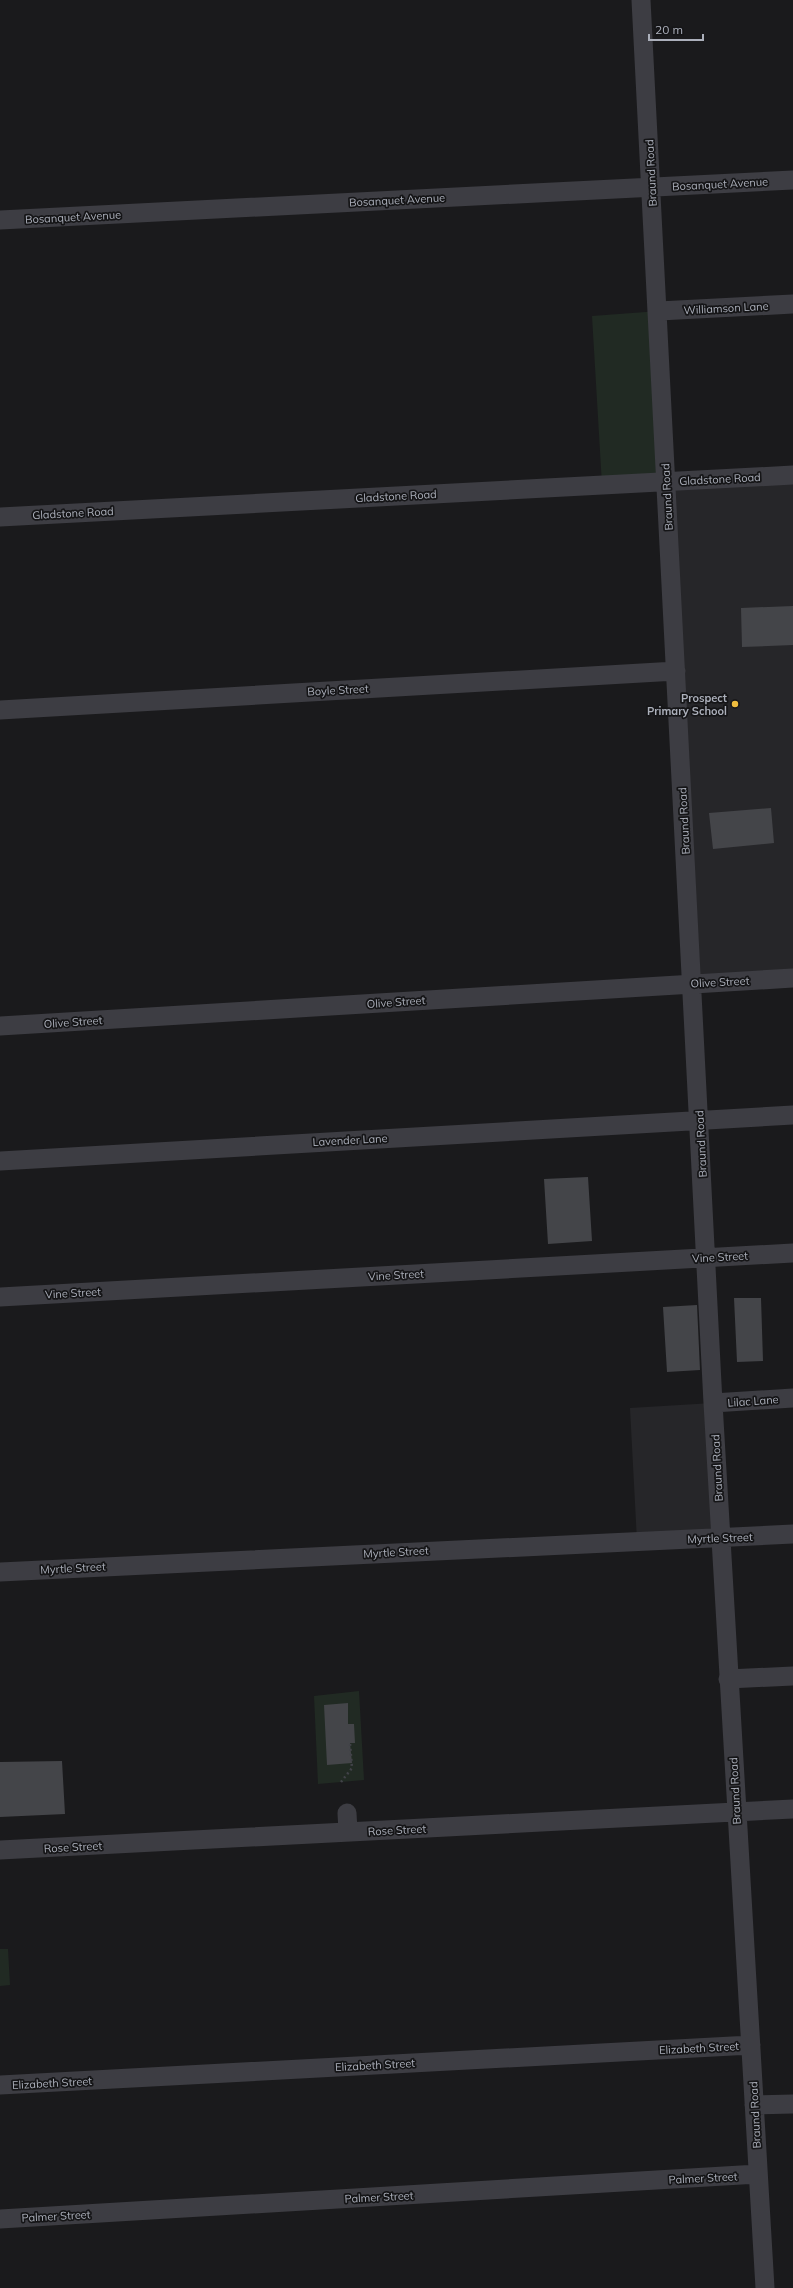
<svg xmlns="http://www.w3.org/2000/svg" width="793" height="2288" viewBox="0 0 793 2288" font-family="Mulish,sans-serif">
  <rect width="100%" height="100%" fill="#1a1a1c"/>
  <path fill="#262629" d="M 793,475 L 793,978 L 693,983 L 666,482 Z
    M 713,1403 L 721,1539 L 637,1541 L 630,1408 Z"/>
  <path fill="#212a23" d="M 659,311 L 666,482 L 602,485 L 592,316 Z
    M 359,1691 L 364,1780 L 318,1784 L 314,1696 Z
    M 0,1949 L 8,1949 L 10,1985 L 0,1986 Z"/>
  <path fill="#444549" d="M 793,606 L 793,645 L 742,647 L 741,608 Z
    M 771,808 L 774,843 L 713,849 L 709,813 Z
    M 588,1177 L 592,1241 L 548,1244 L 544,1179 Z
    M 734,1298 L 761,1298 L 763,1361 L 737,1362 Z
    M 697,1305 L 700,1370 L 667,1372 L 663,1307 Z
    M 348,1703 L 348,1724 L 354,1724 L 355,1743 L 350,1743 L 352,1763 L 327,1765 L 324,1705 Z
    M 62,1761 L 65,1814 L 0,1817 L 0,1762 Z"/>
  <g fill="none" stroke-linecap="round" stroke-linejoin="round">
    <path stroke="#414248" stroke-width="2.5" stroke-dasharray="2 3" stroke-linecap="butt" d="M 341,1782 L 352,1768 L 350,1743"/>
    <path stroke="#3d3d43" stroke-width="19" d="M 641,0 L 713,1403 L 765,2288
      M 0,220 L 793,180
      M 659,311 L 793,304
      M 0,517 L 793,475
      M 0,710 L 676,671
      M 0,1026 L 793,978
      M 0,1161 L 793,1115
      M 0,1297 L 793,1253
      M 713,1403 L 793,1398
      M 0,1572 L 793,1534
      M 728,1679 L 793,1676
      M 347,1813 L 348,1832
      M 0,1850 L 793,1809
      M 0,2085 L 751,2045
      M 754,2105 L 793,2104
      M 0,2219 L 758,2174"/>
  </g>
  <circle fill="#f0bd3e" stroke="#151517" stroke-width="1.5" cx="735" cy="704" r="4"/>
  <g text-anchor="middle" stroke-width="3.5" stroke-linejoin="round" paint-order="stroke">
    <g font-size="11" fill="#acb0bb" stroke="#151517">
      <text transform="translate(651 173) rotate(-93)" y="4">Braund Road</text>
      <text transform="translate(720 184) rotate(-3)" y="4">Bosanquet Avenue</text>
      <text transform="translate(397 200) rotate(-3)" y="4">Bosanquet Avenue</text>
      <text transform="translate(73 217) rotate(-3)" y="4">Bosanquet Avenue</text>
      <text transform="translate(726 308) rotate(-3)" y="4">Williamson Lane</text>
      <text transform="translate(720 479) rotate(-3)" y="4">Gladstone Road</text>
      <text transform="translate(396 496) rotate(-3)" y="4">Gladstone Road</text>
      <text transform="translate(667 497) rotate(-93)" y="4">Braund Road</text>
      <text transform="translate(73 513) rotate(-3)" y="4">Gladstone Road</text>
      <text transform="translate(338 690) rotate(-3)" y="4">Boyle Street</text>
      <text transform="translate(684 821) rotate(-93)" y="4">Braund Road</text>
      <text transform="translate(720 982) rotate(-3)" y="4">Olive Street</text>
      <text transform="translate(396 1002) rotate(-4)" y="4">Olive Street</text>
      <text transform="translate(73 1022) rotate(-4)" y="4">Olive Street</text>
      <text transform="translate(350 1140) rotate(-3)" y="4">Lavender Lane</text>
      <text transform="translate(701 1144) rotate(-93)" y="4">Braund Road</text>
      <text transform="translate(720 1257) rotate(-3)" y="4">Vine Street</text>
      <text transform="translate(396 1275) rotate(-3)" y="4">Vine Street</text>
      <text transform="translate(73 1293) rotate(-3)" y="4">Vine Street</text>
      <text transform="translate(753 1401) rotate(-4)" y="4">Lilac Lane</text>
      <text transform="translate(717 1468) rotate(-93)" y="4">Braund Road</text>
      <text transform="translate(720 1538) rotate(-2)" y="4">Myrtle Street</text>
      <text transform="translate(396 1552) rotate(-3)" y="4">Myrtle Street</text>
      <text transform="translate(73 1568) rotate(-3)" y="4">Myrtle Street</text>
      <text transform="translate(735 1791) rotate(-93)" y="4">Braund Road</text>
      <text transform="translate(397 1830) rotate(-3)" y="4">Rose Street</text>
      <text transform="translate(73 1847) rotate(-3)" y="4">Rose Street</text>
      <text transform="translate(699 2048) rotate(-3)" y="4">Elizabeth Street</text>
      <text transform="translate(375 2065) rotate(-3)" y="4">Elizabeth Street</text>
      <text transform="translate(52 2083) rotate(-3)" y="4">Elizabeth Street</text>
      <text transform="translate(755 2115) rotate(-93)" y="4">Braund Road</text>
      <text transform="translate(703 2178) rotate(-3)" y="4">Palmer Street</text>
      <text transform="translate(379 2197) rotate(-3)" y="4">Palmer Street</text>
      <text transform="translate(56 2216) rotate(-3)" y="4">Palmer Street</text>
    </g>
    <g font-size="11" font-weight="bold" fill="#acb0bb" stroke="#151517" text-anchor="end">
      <text x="727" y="702">Prospect<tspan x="727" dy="13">Primary School</tspan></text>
    </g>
  </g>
  <path d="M649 34v6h54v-6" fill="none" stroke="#acb0bb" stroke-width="2"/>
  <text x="655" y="34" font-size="12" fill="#acb0bb" stroke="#151517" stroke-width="3" paint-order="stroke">20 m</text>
</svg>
